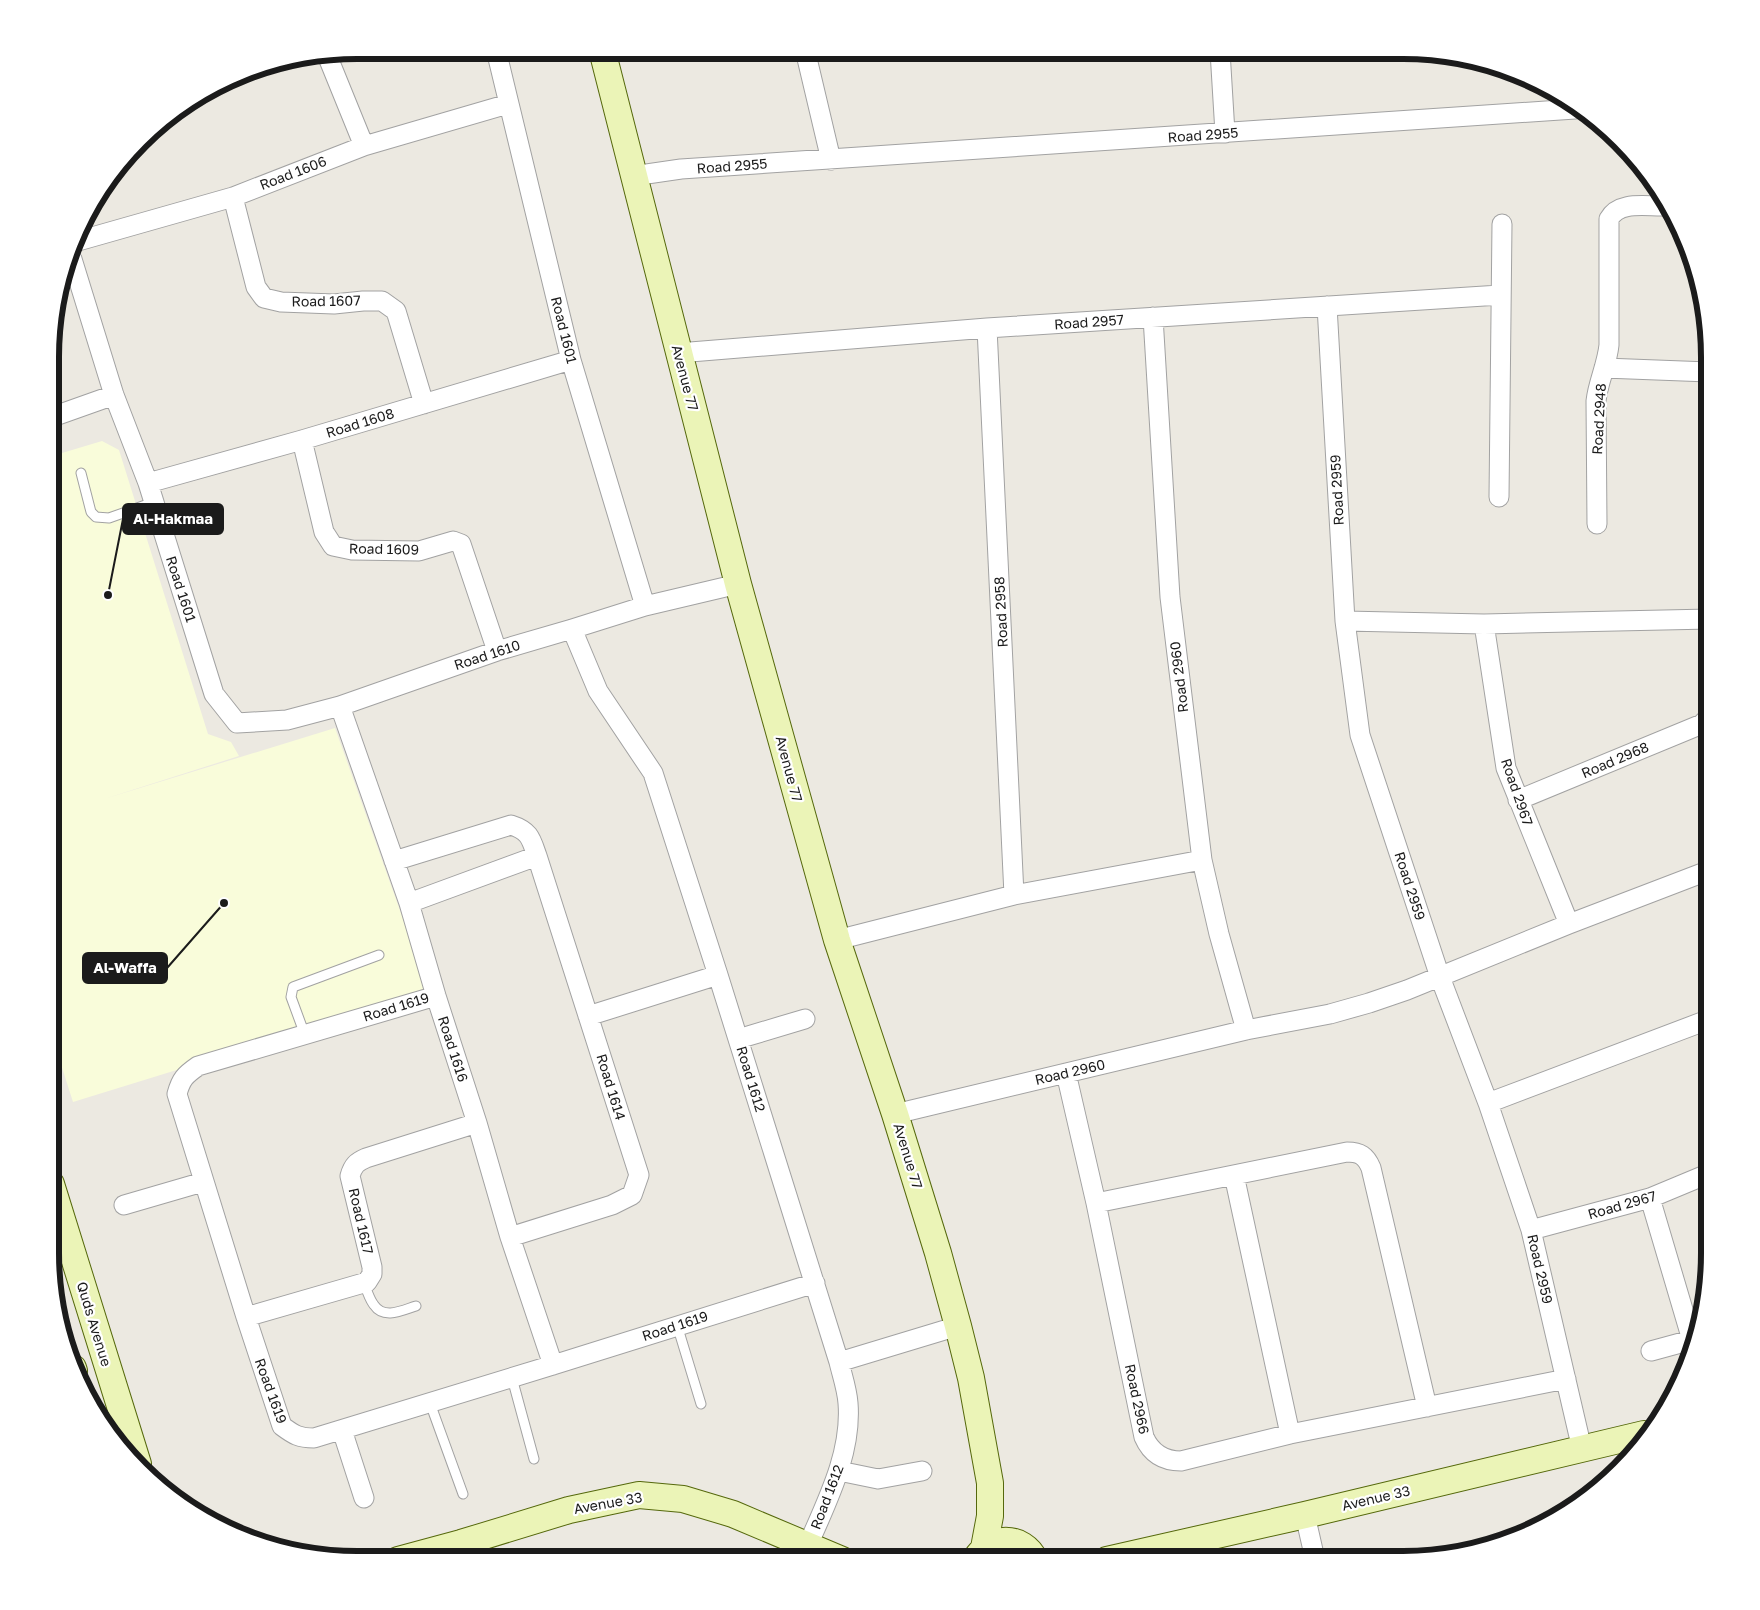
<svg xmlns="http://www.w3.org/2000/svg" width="1760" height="1610" viewBox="0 0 1760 1610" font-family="'Golos Text',sans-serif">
  <rect width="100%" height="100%" fill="#ece9e1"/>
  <path fill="#f9fcda" d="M 102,441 L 119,450 L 208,734 L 231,742 L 239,756 L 104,799 L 335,728 L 429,992 L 73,1102 L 51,1033 L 52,456 Z"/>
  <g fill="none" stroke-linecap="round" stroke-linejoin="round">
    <g stroke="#a2a2a2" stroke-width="11">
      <path id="lane" d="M 81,473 L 91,512 L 96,517 L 109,518 L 154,502
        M 305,1035 L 291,997 L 293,987 L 379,955
        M 363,1283 C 367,1289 369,1299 374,1305 C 384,1320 403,1310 416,1306
        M 677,1325 L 701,1404
        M 512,1378 L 534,1459
        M 430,1403 L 463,1494"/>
    </g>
    <g stroke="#a2a2a2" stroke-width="21">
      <path id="street" d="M 496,50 L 571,360 L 645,606
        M 805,50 L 831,160
        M 1220,51 L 1225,133
        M 327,55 L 364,146
        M 633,176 L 681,169 L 1575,109
        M 233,197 L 256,287 L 264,298 L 281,302 L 334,304 L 363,301 L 382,301 L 396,311 L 424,404
        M 78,241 L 233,197 L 364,146 L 508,104
        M 72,259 L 114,395 L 148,483 L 214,694 L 237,723 L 287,720 L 340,706 L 497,651 L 572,629 L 645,606 L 738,584
        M 1327,306 L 1345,621 L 1360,735 L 1440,977 L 1488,1103 L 1531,1230 L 1582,1449
        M 1153,317 L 1170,597 L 1202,860 L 1219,934 L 1246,1030
        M 987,328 L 1014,895
        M 678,353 L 987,328 L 1500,295
        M 1604,368 L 1709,372
        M 52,417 L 114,395
        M 302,440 L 324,532 L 333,546 L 352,550 L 419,551 L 453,541 L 461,544 L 497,651
        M 148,483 L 302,440 L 571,360
        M 1499,497 L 1502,224
        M 1597,524 L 1596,401 C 1598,382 1607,365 1609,345 L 1609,219 C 1619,200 1647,207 1666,206
        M 1345,621 L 1484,624 L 1710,619
        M 1484,624 L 1506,768 L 1569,924
        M 572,629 L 598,691 L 653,773 L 718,975 L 839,1362 C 842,1375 847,1389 848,1403 C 852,1453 827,1501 808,1545
        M 340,706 L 409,903 L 436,996 L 477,1123 L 510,1237 L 553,1365
        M 1518,800 L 1702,724 L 1710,716
        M 394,861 L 511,825 C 530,831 531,839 537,856 L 639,1175 L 632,1195 L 612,1205 L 510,1237
        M 409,903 L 537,856
        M 837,940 L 1014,895 L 1202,860
        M 436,996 L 198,1066 C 185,1075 181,1079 177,1094 L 246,1317 L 282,1426 C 294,1435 299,1438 314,1438 L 553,1365 L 815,1283
        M 588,1016 L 718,975
        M 738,1039 L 805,1019
        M 1066,1073 L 1096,1203 L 1144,1437 C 1151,1453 1163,1461 1181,1461 L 1290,1434 L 1566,1379
        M 1488,1103 L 1710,1019
        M 895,1114 L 1246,1030 L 1330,1014 L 1369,1003 L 1407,990 L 1569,924 L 1710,870
        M 1234,1175 L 1290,1434
        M 1650,1198 L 1692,1340
        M 1096,1203 L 1347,1152 C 1360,1152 1366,1156 1371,1168 L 1427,1407
        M 124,1205 L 203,1182
        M 1531,1230 L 1650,1198 L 1710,1173
        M 246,1317 L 367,1282 L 372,1274 L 372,1267 L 350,1176 C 353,1165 357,1162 366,1158 L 477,1123
        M 1651,1351 L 1695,1339
        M 839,1362 L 958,1326
        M 342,1430 L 364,1498
        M 839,1471 L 878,1479 L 922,1471
        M 1305,1515 L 1315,1559
        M 461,1543 L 468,1560"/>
    </g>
    <g stroke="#55680c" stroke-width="28">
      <path id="secondary" d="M 602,50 L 738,584 L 837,940 L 895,1114 L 938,1253 L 958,1326 L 971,1378 L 990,1483 L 990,1516 L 984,1548
        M 51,1184 L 138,1464
        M 73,1368 L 74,1371
        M 976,1559 C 989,1535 1023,1534 1035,1560
        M 398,1560 L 461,1543 L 569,1510 L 639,1495 L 683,1499 L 733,1514 L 842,1560
        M 1107,1560 L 1305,1515 L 1644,1434"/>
    </g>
    <use href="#lane" stroke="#fff" stroke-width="9"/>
    <use href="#street" stroke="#fff" stroke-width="19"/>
    <use href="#secondary" stroke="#ebf4b7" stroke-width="26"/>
  </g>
  <g text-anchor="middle" stroke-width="4.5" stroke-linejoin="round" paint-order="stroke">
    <g font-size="14" fill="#1b1b1b" stroke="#fff">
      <text transform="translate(1203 135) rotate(-4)" y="5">Road 2955</text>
      <text transform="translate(732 166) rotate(-4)" y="5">Road 2955</text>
      <text transform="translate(293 173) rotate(-21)" y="5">Road 1606</text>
      <text transform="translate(326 301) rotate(-1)" y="5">Road 1607</text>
      <text transform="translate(1089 322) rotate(-4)" y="5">Road 2957</text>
      <text transform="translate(564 330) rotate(76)" y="5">Road 1601</text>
      <text transform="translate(685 378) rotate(75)" y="5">Avenue 77</text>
      <text transform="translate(1599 419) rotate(-87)" y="5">Road 2948</text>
      <text transform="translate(360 423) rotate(-17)" y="5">Road 1608</text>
      <text transform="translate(1337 490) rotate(-93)" y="5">Road 2959</text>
      <text transform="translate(384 549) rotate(1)" y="5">Road 1609</text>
      <text transform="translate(181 589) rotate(72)" y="5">Road 1601</text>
      <text transform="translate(1001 612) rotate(-93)" y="5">Road 2958</text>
      <text transform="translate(487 655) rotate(-18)" y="5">Road 1610</text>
      <text transform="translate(1179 677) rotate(-97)" y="5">Road 2960</text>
      <text transform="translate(1615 760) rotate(-23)" y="5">Road 2968</text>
      <text transform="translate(789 769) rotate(75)" y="5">Avenue 77</text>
      <text transform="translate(1517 792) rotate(71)" y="5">Road 2967</text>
      <text transform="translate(1410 886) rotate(72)" y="5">Road 2959</text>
      <text transform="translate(396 1007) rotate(-17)" y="5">Road 1619</text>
      <text transform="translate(453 1049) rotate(72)" y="5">Road 1616</text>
      <text transform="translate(1070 1072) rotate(-13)" y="5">Road 2960</text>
      <text transform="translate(751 1079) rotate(73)" y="5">Road 1612</text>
      <text transform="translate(611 1087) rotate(73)" y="5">Road 1614</text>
      <text transform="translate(908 1156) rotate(73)" y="5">Avenue 77</text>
      <text transform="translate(1622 1205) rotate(-16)" y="5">Road 2967</text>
      <text transform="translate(361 1221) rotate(77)" y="5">Road 1617</text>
      <text transform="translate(1540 1269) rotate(77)" y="5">Road 2959</text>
      <text transform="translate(94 1324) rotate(73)" y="5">Quds Avenue</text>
      <text transform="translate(675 1326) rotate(-18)" y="5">Road 1619</text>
      <text transform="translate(271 1391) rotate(70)" y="5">Road 1619</text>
      <text transform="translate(1137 1399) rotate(78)" y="5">Road 2966</text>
      <text transform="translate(827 1497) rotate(-69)" y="5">Road 1612</text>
      <text transform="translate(1376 1498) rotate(-13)" y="5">Avenue 33</text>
      <text transform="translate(608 1503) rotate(-10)" y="5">Avenue 33</text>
    </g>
  </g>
  <path d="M0 0H1760V1610H0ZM357 59H1403A298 298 0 0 1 1701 357V1253A298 298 0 0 1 1403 1551H357A298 298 0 0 1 59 1253V357A298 298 0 0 1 357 59Z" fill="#fff" fill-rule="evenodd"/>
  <path fill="none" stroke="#1b1b1b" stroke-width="6" d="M357 59H1403A298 298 0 0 1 1701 357V1253A298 298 0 0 1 1403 1551H357A298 298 0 0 1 59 1253V357A298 298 0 0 1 357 59Z"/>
  <path fill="none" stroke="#1b1b1b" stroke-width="2" d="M108 595L123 519M224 903L167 968"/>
  <g fill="#1b1b1b" stroke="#fff" stroke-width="2">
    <circle cx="108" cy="595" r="5"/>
    <circle cx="224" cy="903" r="5"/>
  </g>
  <g fill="#1b1b1b" stroke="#1b1b1b" stroke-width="2">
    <rect x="123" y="504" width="100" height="30" rx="5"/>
    <rect x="83" y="953" width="84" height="30" rx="5"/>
  </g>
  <g font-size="15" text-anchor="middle" font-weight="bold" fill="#fff">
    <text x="173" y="524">Al-Hakmaa</text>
    <text x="125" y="973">Al-Waffa</text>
  </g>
</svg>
